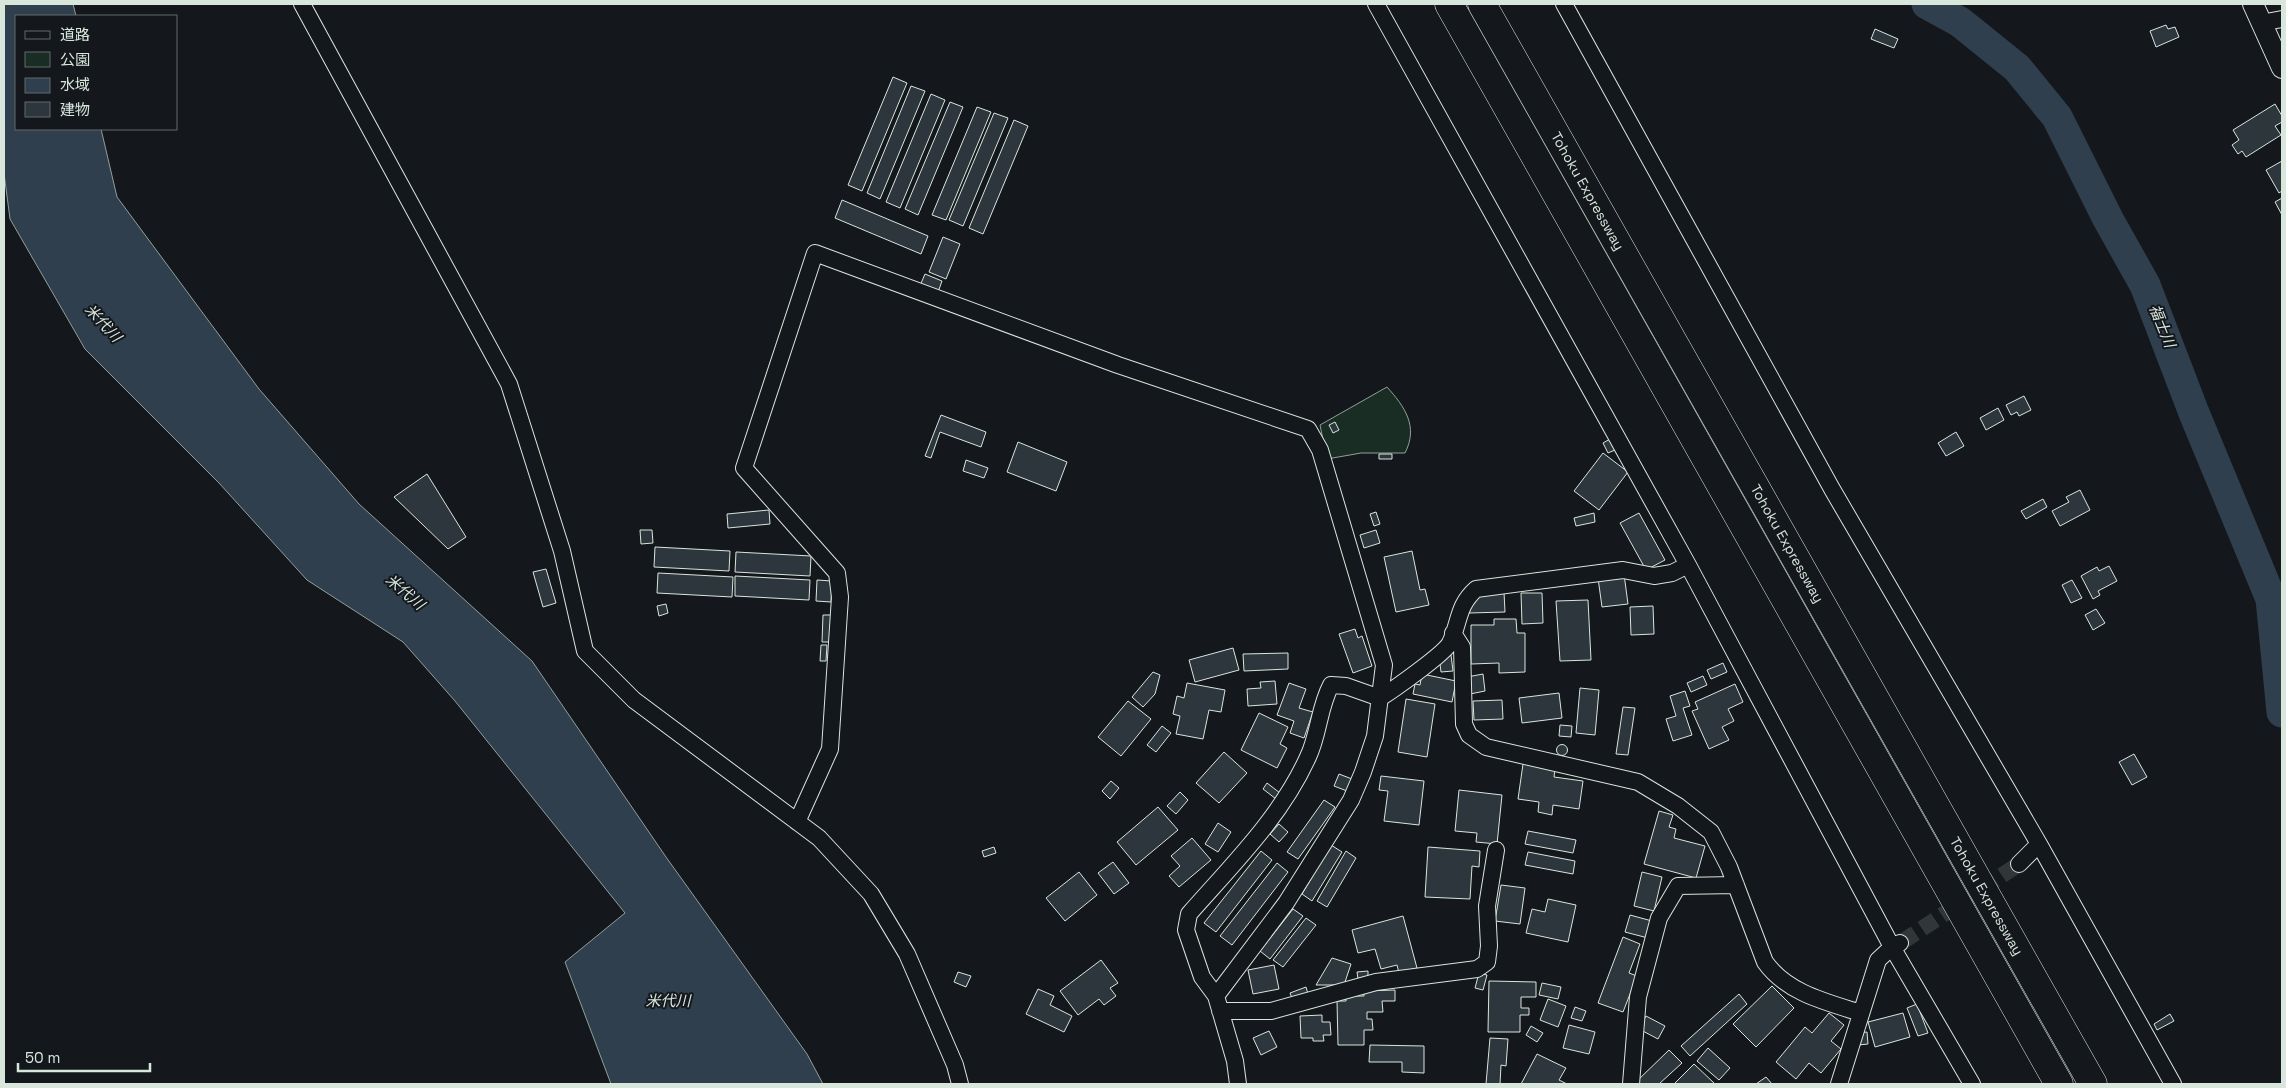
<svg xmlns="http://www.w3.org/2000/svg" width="2286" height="1088" viewBox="0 0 2286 1088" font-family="'Space Grotesk','Noto Sans JP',sans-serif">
  <rect width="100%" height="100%" fill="#14181c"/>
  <path fill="#1a2d24" stroke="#939e99" d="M 1387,387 C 1404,406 1419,426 1405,453 L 1361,453 L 1327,459 L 1320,425 Z"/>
  <path fill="#2f3f4d" stroke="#939e99" d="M 4,4 L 73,4 L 76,16 L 16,16 L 16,129 L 101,129 L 117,197 L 259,389 L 359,504 L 532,661 L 666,857 L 807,1054 L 823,1084 L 611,1084 L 565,962 L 625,913 L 455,701 L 403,642 L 307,580 L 219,483 L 85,349 L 10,219 L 4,173 Z"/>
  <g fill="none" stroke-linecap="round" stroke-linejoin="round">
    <path stroke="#2f3f4d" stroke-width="31" d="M 1927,4 L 1960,22 L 2017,68 L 2057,117 L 2108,219 L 2145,285 L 2194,413 L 2271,599 L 2282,712"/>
  </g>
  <path fill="#2c363c" stroke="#d8e6dc" d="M 2166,25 L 2168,29 L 2175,27 L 2179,37 L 2156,47 L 2150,31 Z
    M 1875,29 L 1898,39 L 1894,48 L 1871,39 Z
    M 893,77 L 907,83 L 862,191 L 848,185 Z
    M 911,86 L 925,91 L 880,199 L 867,193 Z
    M 931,94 L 945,100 L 900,208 L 886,202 Z
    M 950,102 L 963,107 L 918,215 L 905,209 Z
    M 2275,104 L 2282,116 L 2282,122 L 2275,126 L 2281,135 L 2246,157 L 2242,151 L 2238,154 L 2232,145 L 2239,140 L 2233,130 Z
    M 977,107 L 991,112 L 946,220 L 932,215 Z
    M 994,113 L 1008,118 L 963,226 L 949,220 Z
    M 1014,120 L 1028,126 L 983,234 L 969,228 Z
    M 2282,161 L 2282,191 L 2279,193 L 2266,170 Z
    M 2282,198 L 2282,215 L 2275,202 Z
    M 842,200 L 928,236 L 921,254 L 835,218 Z
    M 943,237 L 960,244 L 946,279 L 929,272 Z
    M 925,274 L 942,281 L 937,295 L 919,288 Z
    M 2024,396 L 2031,410 L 2019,416 L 2017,412 L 2011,415 L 2006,405 Z
    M 1998,408 L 2004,420 L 1986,430 L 1980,418 Z
    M 941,415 L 986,432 L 981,447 L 940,432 L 931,458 L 925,456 Z
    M 1335,422 L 1339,430 L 1333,433 L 1329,425 Z
    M 1956,432 L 1964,446 L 1946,456 L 1938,443 Z
    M 1610,439 L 1615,450 L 1608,453 L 1603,443 Z
    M 1018,442 L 1067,462 L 1056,491 L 1007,472 Z
    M 1603,453 L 1628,472 L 1599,510 L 1574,491 Z
    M 1379,454 L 1392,454 L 1392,459 L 1379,459 Z
    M 966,460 L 988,468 L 984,478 L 963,471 Z
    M 427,474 L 466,537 L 448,549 L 394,497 Z
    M 2080,490 L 2090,510 L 2060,526 L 2052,511 L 2069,502 L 2066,497 Z
    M 2043,499 L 2047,507 L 2026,519 L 2021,511 Z
    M 769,510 L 770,524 L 728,528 L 727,514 Z
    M 1376,512 L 1380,524 L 1374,526 L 1370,514 Z
    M 1594,513 L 1595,522 L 1576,526 L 1574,518 Z
    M 1639,513 L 1665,560 L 1646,570 L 1620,523 Z
    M 640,530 L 652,530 L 653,543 L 641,544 Z
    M 1376,530 L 1380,543 L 1364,548 L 1360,535 Z
    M 655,547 L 730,551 L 729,571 L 654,567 Z
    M 1412,551 L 1420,590 L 1425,589 L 1429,605 L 1396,612 L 1384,557 Z
    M 736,552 L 811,556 L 810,576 L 735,572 Z
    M 2109,566 L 2117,581 L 2098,591 L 2100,595 L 2093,599 L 2081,576 L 2097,567 L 2099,571 Z
    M 546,569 L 556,603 L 543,607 L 533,572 Z
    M 658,573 L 733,577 L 732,597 L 657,593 Z
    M 1624,574 L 1628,604 L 1602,607 L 1598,578 Z
    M 735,576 L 810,580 L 809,600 L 735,596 Z
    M 817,580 L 832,581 L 831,602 L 816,601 Z
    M 2072,580 L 2082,598 L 2071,603 L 2062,585 Z
    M 1504,592 L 1505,612 L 1469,613 L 1477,593 Z
    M 1521,593 L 1542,593 L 1543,623 L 1522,624 Z
    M 1588,600 L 1591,660 L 1560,661 L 1556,601 Z
    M 666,604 L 668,613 L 659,616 L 657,606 Z
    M 1653,606 L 1654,634 L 1631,635 L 1630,607 Z
    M 2096,609 L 2105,623 L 2093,630 L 2085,615 Z
    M 823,615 L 832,615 L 831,642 L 822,642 Z
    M 1494,619 L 1516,619 L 1517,633 L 1525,633 L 1525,672 L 1499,673 L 1499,663 L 1471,664 L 1471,625 L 1494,625 Z
    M 1355,629 L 1358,638 L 1362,636 L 1372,666 L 1353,673 L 1339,634 Z
    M 821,645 L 827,645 L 826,661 L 820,661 Z
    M 1233,648 L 1239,670 L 1195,682 L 1189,660 Z
    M 1288,653 L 1288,669 L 1244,671 L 1243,654 Z
    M 1451,655 L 1453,671 L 1441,672 L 1439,656 Z
    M 1723,663 L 1727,672 L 1711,679 L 1707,670 Z
    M 1153,672 L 1160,675 L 1155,694 L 1143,707 L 1132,697 Z
    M 1422,674 L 1456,681 L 1452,702 L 1413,694 L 1415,684 L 1420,685 Z
    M 1483,674 L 1485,691 L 1470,694 L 1467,677 Z
    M 1703,676 L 1707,685 L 1691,692 L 1687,683 Z
    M 1275,681 L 1277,704 L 1248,706 L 1247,689 L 1261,688 L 1260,682 Z
    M 1187,683 L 1225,690 L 1221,712 L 1209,710 L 1203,739 L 1176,734 L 1180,716 L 1173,714 L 1177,696 L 1184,698 Z
    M 1289,683 L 1306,689 L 1299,708 L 1313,712 L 1304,738 L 1290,733 L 1294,721 L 1277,715 Z
    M 1735,684 L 1743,702 L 1728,709 L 1734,721 L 1722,727 L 1729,740 L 1709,749 L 1692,711 L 1698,709 L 1695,702 Z
    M 1580,688 L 1599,690 L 1595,735 L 1576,733 Z
    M 1685,691 L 1690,706 L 1683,708 L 1692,735 L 1673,741 L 1666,719 L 1676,716 L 1670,696 Z
    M 1559,693 L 1562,718 L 1522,723 L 1519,698 Z
    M 1406,699 L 1435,704 L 1427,757 L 1398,752 Z
    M 1502,700 L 1503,719 L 1474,720 L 1473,701 Z
    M 1128,701 L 1151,719 L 1121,756 L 1098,737 Z
    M 1623,707 L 1635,708 L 1628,755 L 1616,754 Z
    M 1259,713 L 1288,727 L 1280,744 L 1287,748 L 1277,768 L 1241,750 Z
    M 1560,725 L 1572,726 L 1571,737 L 1559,736 Z
    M 1162,726 L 1171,733 L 1156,752 L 1147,745 Z
    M1556.5 750a5.5 5.5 0 1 1 11 0a5.5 5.5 0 1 1-11 0Z
    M 1224,752 L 1247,773 L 1219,803 L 1196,783 Z
    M 2134,754 L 2147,777 L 2132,785 L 2119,762 Z
    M 1523,764 L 1555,769 L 1554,777 L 1583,781 L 1579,809 L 1553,805 L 1552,815 L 1538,812 L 1539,802 L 1518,799 Z
    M 1339,774 L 1352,779 L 1347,791 L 1334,786 Z
    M 1381,776 L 1424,781 L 1419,825 L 1384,821 L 1388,791 L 1379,790 Z
    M 1111,781 L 1119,788 L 1110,799 L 1102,791 Z
    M 1267,783 L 1280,793 L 1276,799 L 1263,789 Z
    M 1459,790 L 1502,795 L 1497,844 L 1476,842 L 1477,833 L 1455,831 Z
    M 1180,792 L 1188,800 L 1176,814 L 1167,806 Z
    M 1324,800 L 1335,807 L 1298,859 L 1287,852 Z
    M 1158,807 L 1178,830 L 1136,865 L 1117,842 Z
    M 1659,811 L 1673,815 L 1669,827 L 1676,829 L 1674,838 L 1705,846 L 1696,878 L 1644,864 Z
    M 1218,823 L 1231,832 L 1218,852 L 1205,844 Z
    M 1279,824 L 1288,832 L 1279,842 L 1270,834 Z
    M 1528,831 L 1576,840 L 1573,853 L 1525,844 Z
    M 1192,838 L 1211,860 L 1179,887 L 1169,876 L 1180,866 L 1171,856 Z
    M 1331,845 L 1342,852 L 1312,901 L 1302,894 Z
    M 994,847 L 996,853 L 984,857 L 982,851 Z
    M 1428,847 L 1480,851 L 1479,867 L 1472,866 L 1470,899 L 1425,897 Z
    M 1261,851 L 1272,860 L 1216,932 L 1204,923 Z
    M 1346,851 L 1356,858 L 1327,907 L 1317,901 Z
    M 1528,852 L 1575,861 L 1573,874 L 1525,865 Z
    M 1113,862 L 1129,883 L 1114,894 L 1098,873 Z
    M 1277,863 L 1288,872 L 1232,945 L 1220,936 Z
    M 1079,872 L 1097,895 L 1065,921 L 1046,898 Z
    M 1642,872 L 1662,877 L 1654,911 L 1634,906 Z
    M 1501,885 L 1525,888 L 1520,924 L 1495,921 Z
    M 1548,899 L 1576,905 L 1568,942 L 1526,933 L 1532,909 L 1545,912 Z
    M 1293,909 L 1303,916 L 1270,959 L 1260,951 Z
    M 1630,915 L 1652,921 L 1648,938 L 1625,932 Z
    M 1403,916 L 1417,968 L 1399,973 L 1397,965 L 1381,969 L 1375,949 L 1358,953 L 1352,930 Z
    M 1306,918 L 1316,925 L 1283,967 L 1273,960 Z
    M 1623,937 L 1640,944 L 1629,973 L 1637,976 L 1623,1012 L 1598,1003 Z
    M 1332,958 L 1351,964 L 1344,985 L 1316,985 Z
    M 1101,960 L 1118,983 L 1110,988 L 1116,996 L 1104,1005 L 1099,999 L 1078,1015 L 1060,991 Z
    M 1274,965 L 1279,989 L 1253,994 L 1248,970 Z
    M 1368,971 L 1368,978 L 1358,979 L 1357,972 Z
    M 958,972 L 971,976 L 966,987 L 954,982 Z
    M 1479,973 L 1487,975 L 1483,990 L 1475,988 Z
    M 1489,981 L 1536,982 L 1536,997 L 1521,997 L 1521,1008 L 1529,1008 L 1529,1015 L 1520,1015 L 1520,1032 L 1488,1032 Z
    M 1542,983 L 1561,987 L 1558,999 L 1539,995 Z
    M 1772,986 L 1794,1008 L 1756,1047 L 1733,1024 Z
    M 1306,987 L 1308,994 L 1293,1001 L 1290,993 Z
    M 1038,989 L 1054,996 L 1050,1005 L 1072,1016 L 1064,1032 L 1026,1014 Z
    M 1395,990 L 1395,1001 L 1382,1001 L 1383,1012 L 1367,1012 L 1367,1019 L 1372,1019 L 1373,1030 L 1364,1030 L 1364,1045 L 1338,1045 L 1337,1001 L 1346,1001 L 1346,996 L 1364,996 L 1364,991 Z
    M 1739,994 L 1747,1004 L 1690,1056 L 1681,1046 Z
    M 1548,999 L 1566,1006 L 1558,1027 L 1540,1020 Z
    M 1917,1004 L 1928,1033 L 1918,1036 L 1907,1008 Z
    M 1575,1007 L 1586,1011 L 1582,1021 L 1571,1018 Z
    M 1829,1013 L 1844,1025 L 1831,1041 L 1841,1049 L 1821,1073 L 1809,1063 L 1796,1079 L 1776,1062 L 1805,1027 L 1812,1033 Z
    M 1903,1013 L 1910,1037 L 1875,1047 L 1868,1022 Z
    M 2170,1014 L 2174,1021 L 2157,1030 L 2154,1024 Z
    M 1322,1015 L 1322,1022 L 1330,1022 L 1331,1035 L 1323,1035 L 1324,1041 L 1313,1041 L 1313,1038 L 1301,1038 L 1300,1016 Z
    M 1646,1016 L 1665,1026 L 1658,1039 L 1639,1029 Z
    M 1569,1025 L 1595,1032 L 1589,1054 L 1563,1048 Z
    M 1531,1026 L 1543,1033 L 1537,1042 L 1526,1035 Z
    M 1269,1031 L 1277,1047 L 1261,1055 L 1253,1038 Z
    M 1867,1032 L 1868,1044 L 1858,1045 L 1857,1033 Z
    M 1490,1038 L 1508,1039 L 1506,1066 L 1501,1065 L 1500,1084 L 1486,1084 Z
    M 1370,1045 L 1424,1046 L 1424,1073 L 1402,1072 L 1402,1062 L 1369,1062 Z
    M 1708,1048 L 1730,1068 L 1719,1080 L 1697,1061 Z
    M 1669,1050 L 1682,1063 L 1659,1084 L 1640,1084 L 1637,1081 Z
    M 1537,1054 L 1566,1068 L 1559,1080 L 1567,1084 L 1521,1084 Z
    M 1694,1064 L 1714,1083 L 1713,1084 L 1674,1084 Z
    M 1766,1077 L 1772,1084 L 1756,1084 Z"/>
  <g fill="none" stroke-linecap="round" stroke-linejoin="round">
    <path stroke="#313739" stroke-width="16" stroke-dasharray="16 8" stroke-linecap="butt" d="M 1902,942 L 2019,864"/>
    <g stroke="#d8e6dc" stroke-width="18">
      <path id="minor" d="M 302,4 L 509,384 L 562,551 L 585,651 L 634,700 L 819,838 L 871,894 L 907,954 L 955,1065 L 960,1084
        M 1376,4 L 1688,565 L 1892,947 L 1972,1084
        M 1564,4 L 1832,489 L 2039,844 L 2173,1084
        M 2261,23 L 2282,19
        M 1453,633 L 1462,647 L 1464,724 L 1469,735 L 1486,747 L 1638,782 L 1678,806 L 1711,832 L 1729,867 L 1765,962 C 1787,993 1826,1002 1861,1013
        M 797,822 L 830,749 L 840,597 L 837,573 L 744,468 L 815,253 L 1118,365 L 1308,429 L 1320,450 L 1384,665 L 1375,736 L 1363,772 L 1351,800 L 1286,903 L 1216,996
        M 2019,864 L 2039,844
        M 1220,1011 L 1271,1011 L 1376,982 L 1477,969 L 1487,962 L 1489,946 L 1487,906 L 1496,850
        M 1238,1084 L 1235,1061 L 1216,996 L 1202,977 L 1186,930 L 1189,914 C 1232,865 1281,817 1308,757 C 1319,734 1319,707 1331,685 L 1346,686 L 1380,698 C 1393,690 1444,654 1450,643 C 1460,622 1457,606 1476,589 L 1623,570 L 1654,576 L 1672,573 L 1688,565
        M 1631,1084 L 1638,997 L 1659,918 L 1678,886 L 1736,885
        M 1839,1084 L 1878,960 L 1892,947 L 1900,943"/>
    </g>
    <g stroke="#d8e6dc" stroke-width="22">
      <path id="tertiary" d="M 2253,4 L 2282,68"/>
    </g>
    <g stroke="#d8e6dc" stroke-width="29">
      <g id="motorway">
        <path d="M 1449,4 C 1655,363 1855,725 2059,1084"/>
        <path id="s1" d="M 1482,4 L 2093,1084"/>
      </g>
    </g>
    <use href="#minor" stroke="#14181c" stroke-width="16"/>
    <use href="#tertiary" stroke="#14181c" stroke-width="20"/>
    <use href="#motorway" stroke="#14181c" stroke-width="28"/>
  </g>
  <g text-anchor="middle" stroke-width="4" stroke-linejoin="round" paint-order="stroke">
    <g font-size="14" fill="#d8e6dc" stroke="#14181c">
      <text dy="5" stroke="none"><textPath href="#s1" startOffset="215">Tohoku Expressway</textPath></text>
      <text dy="5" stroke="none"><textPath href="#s1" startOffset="620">Tohoku Expressway</textPath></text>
      <text dy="5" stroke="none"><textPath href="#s1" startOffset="1025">Tohoku Expressway</textPath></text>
    </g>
    <g font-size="15" font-style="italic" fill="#d8e6dc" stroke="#14181c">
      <text transform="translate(103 323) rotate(47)" y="5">米代川</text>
      <text transform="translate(2162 326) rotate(68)" y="5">福士川</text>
      <text transform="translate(405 592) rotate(41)" y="5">米代川</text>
      <text x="668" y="1006">米代川</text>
    </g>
  </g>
  <rect width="2286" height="1088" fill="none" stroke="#d8e6dc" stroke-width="10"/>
  <rect x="15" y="15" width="162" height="115" fill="#14181c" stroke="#626a69"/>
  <rect x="25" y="31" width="25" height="8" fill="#14181c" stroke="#626a69"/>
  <text x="60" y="40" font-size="15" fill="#d8e6dc">道路</text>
  <rect x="25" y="52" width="25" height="15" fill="#1a2d24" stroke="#626a69"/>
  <text x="60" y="65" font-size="15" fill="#d8e6dc">公園</text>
  <rect x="25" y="78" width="25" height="15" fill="#2f3f4d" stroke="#626a69"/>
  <text x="60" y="90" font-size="15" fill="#d8e6dc">水域</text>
  <rect x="25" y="102" width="25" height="15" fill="#2c363c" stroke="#626a69"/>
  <text x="60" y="115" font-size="15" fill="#d8e6dc">建物</text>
  <path d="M18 1063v8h132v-8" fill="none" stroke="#d8e6dc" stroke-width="2.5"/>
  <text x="25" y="1063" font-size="15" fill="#d8e6dc" stroke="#14181c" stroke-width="4" paint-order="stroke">50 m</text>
</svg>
